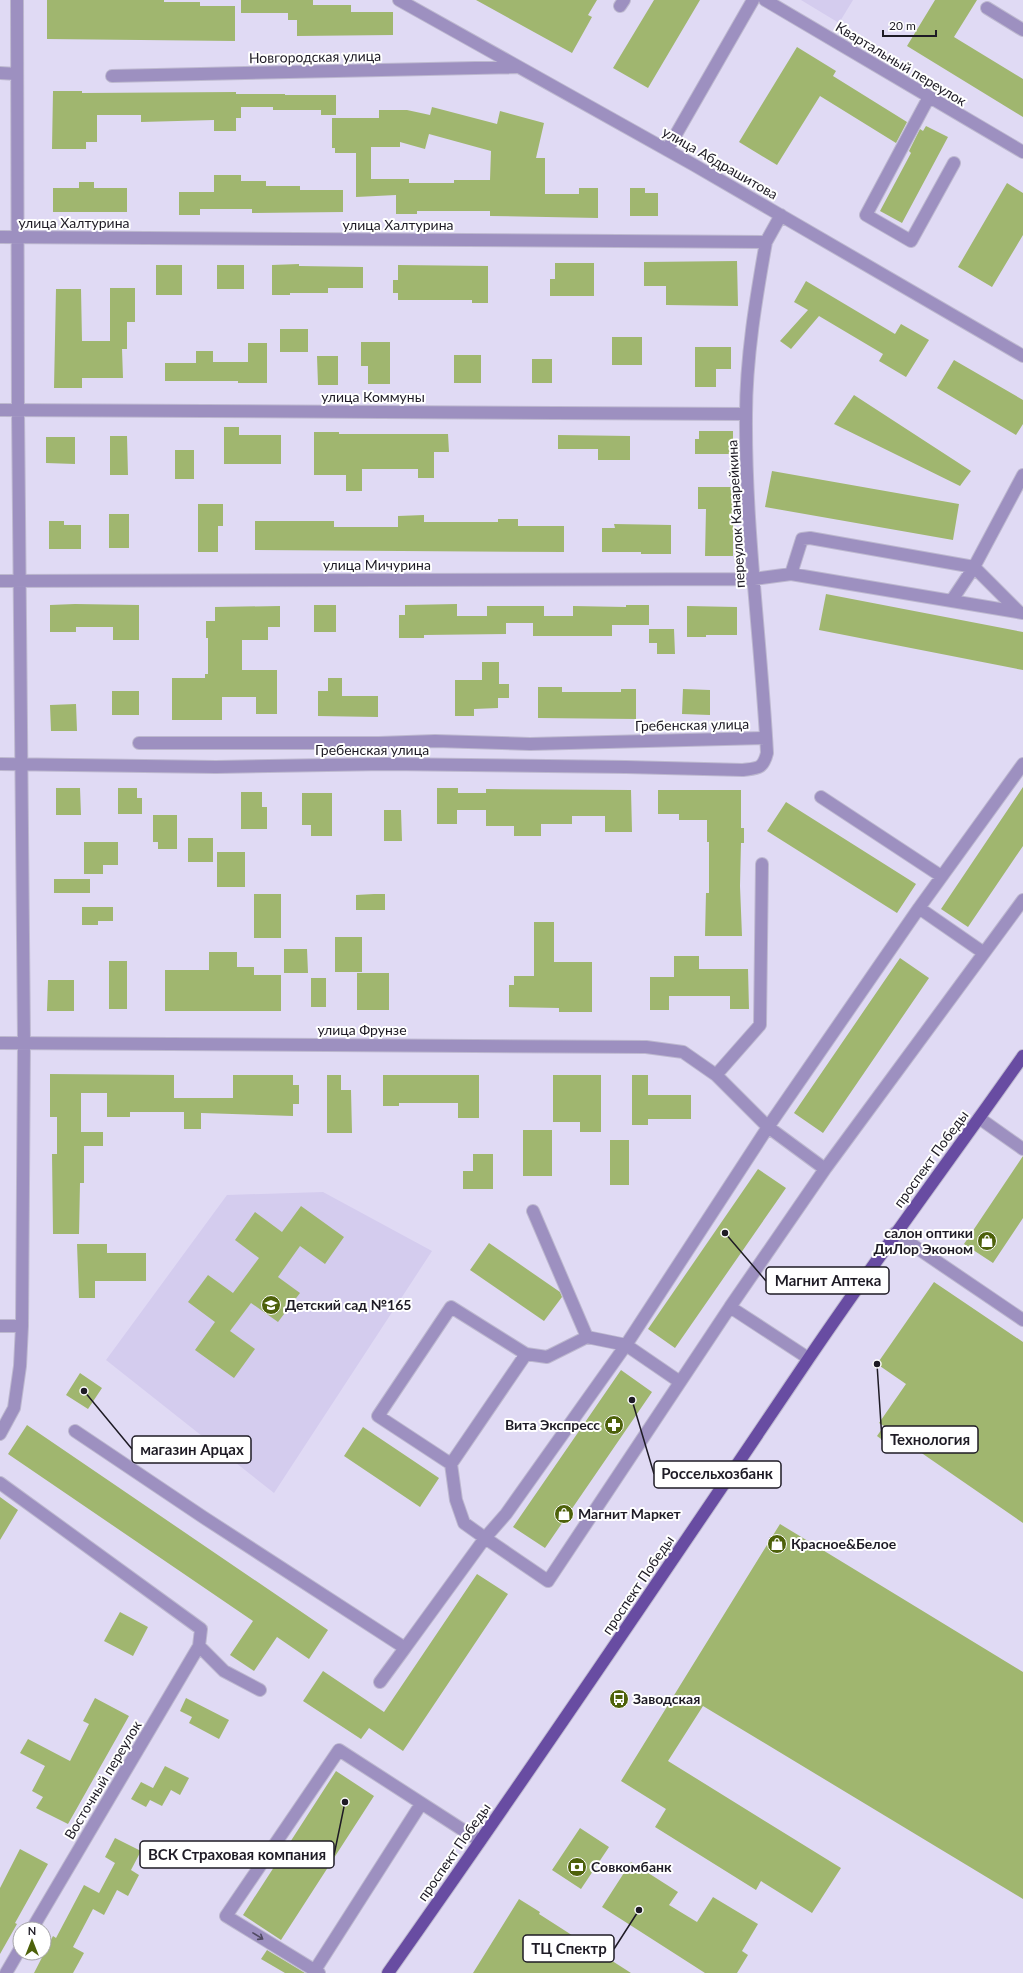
<svg xmlns="http://www.w3.org/2000/svg" width="1023" height="1973" viewBox="0 0 1023 1973" font-family="Lato,sans-serif">
  <rect width="100%" height="100%" fill="#e0daf4"/>
  <path fill="#d4ccee" d="M 801,0 L 853,0 L 839,23 Z
    M 323,1192 L 432,1251 L 274,1493 L 106,1360 L 227,1195 Z"/>
  <path fill="#a0b66f" fill-rule="evenodd" d="M 47,0 L 164,0 L 164,2 L 200,2 L 200,6 L 235,6 L 235,41 L 47,39 Z
    M 241,0 L 313,0 L 313,5 L 351,5 L 351,12 L 393,12 L 393,35 L 297,36 L 297,20 L 288,20 L 288,13 L 241,13 Z
    M 476,0 L 597,0 L 588,15 L 592,17 L 572,53 Z
    M 654,0 L 700,0 L 648,88 L 613,68 Z
    M 935,0 L 977,0 L 954,37 L 1023,79 L 1023,117 L 907,46 Z
    M 797,47 L 836,71 L 833,76 L 907,122 L 896,143 L 820,96 L 777,165 L 739,142 Z
    M 53,91 L 82,91 L 82,93 L 236,92 L 236,94 L 285,94 L 285,95 L 336,95 L 336,115 L 321,115 L 321,110 L 273,110 L 273,107 L 241,107 L 241,118 L 236,118 L 236,131 L 214,131 L 214,120 L 141,122 L 141,115 L 97,115 L 97,142 L 86,142 L 86,149 L 52,149 Z
    M 432,107 L 497,124 L 500,111 L 544,123 L 536,158 L 545,158 L 545,194 L 579,194 L 579,188 L 598,188 L 598,218 L 490,216 L 490,211 L 417,211 L 417,214 L 396,214 L 396,195 L 356,197 L 356,153 L 335,153 L 335,148 L 332,148 L 332,118 L 379,118 L 379,110 L 407,110 L 430,115 ZM 429,134 L 491,151 L 490,180 L 454,180 L 454,183 L 409,183 L 409,179 L 371,179 L 371,147 L 400,147 L 400,142 L 425,149 Z
    M 926,126 L 948,137 L 902,223 L 880,211 L 911,153 L 909,151 L 920,129 L 923,131 Z
    M 214,175 L 241,175 L 241,181 L 266,181 L 266,186 L 300,186 L 300,190 L 343,190 L 343,212 L 252,213 L 252,209 L 200,209 L 200,215 L 179,215 L 179,192 L 214,192 Z
    M 79,182 L 94,182 L 94,188 L 127,188 L 127,212 L 53,212 L 53,188 L 79,188 Z
    M 1007,183 L 1023,193 L 1023,235 L 992,287 L 958,267 Z
    M 630,188 L 645,188 L 645,193 L 658,193 L 658,216 L 630,216 Z
    M 737,261 L 738,306 L 666,305 L 666,286 L 644,286 L 644,262 Z
    M 555,263 L 594,263 L 594,296 L 550,296 L 550,279 L 555,279 Z
    M 299,264 L 299,266 L 363,267 L 363,288 L 328,288 L 328,293 L 290,293 L 290,295 L 272,295 L 272,265 Z
    M 156,265 L 182,265 L 182,295 L 156,295 Z
    M 217,265 L 244,265 L 244,289 L 217,289 Z
    M 398,265 L 488,266 L 488,303 L 472,303 L 472,300 L 398,300 L 398,293 L 393,293 L 393,280 L 398,280 Z
    M 806,281 L 895,334 L 901,324 L 929,340 L 906,377 L 879,361 L 883,354 L 819,316 L 791,349 L 780,341 L 808,310 L 794,302 Z
    M 110,288 L 135,288 L 135,322 L 127,322 L 127,349 L 122,349 L 123,378 L 82,378 L 82,388 L 54,388 L 56,289 L 81,289 L 82,341 L 110,341 Z
    M 280,329 L 308,329 L 308,352 L 280,352 Z
    M 612,337 L 642,337 L 642,365 L 612,365 Z
    M 361,342 L 390,342 L 390,384 L 368,384 L 368,366 L 361,366 Z
    M 248,343 L 267,343 L 267,383 L 238,383 L 238,381 L 165,381 L 165,363 L 196,363 L 196,351 L 213,351 L 213,362 L 248,362 Z
    M 695,347 L 731,347 L 731,369 L 716,369 L 716,387 L 695,387 Z
    M 454,355 L 481,355 L 481,383 L 454,383 Z
    M 317,356 L 338,356 L 338,385 L 318,385 Z
    M 532,359 L 552,359 L 552,383 L 532,383 Z
    M 954,360 L 1023,400 L 1023,424 L 1016,435 L 937,388 Z
    M 854,395 L 971,471 L 960,486 L 834,424 Z
    M 224,427 L 239,427 L 239,435 L 281,435 L 281,464 L 224,464 Z
    M 699,431 L 733,431 L 733,454 L 695,454 L 695,439 L 699,439 Z
    M 314,432 L 339,432 L 339,434 L 448,434 L 449,452 L 434,452 L 434,478 L 418,478 L 418,469 L 362,469 L 362,491 L 346,491 L 346,475 L 314,475 Z
    M 558,435 L 630,436 L 630,460 L 598,460 L 598,449 L 558,449 Z
    M 110,436 L 127,436 L 128,475 L 110,475 Z
    M 46,437 L 75,437 L 75,464 L 46,463 Z
    M 175,450 L 194,450 L 194,479 L 175,479 Z
    M 772,471 L 959,504 L 953,540 L 765,507 Z
    M 698,487 L 733,487 L 733,556 L 705,556 L 706,509 L 698,509 Z
    M 198,504 L 223,504 L 223,526 L 218,526 L 218,552 L 198,552 Z
    M 109,514 L 129,514 L 129,548 L 109,548 Z
    M 424,515 L 424,522 L 498,522 L 498,519 L 518,519 L 518,526 L 564,526 L 564,552 L 255,550 L 255,521 L 334,521 L 334,527 L 398,527 L 398,516 Z
    M 49,521 L 64,521 L 64,525 L 81,525 L 81,549 L 49,549 Z
    M 614,524 L 671,525 L 671,554 L 641,554 L 641,552 L 602,552 L 602,528 L 615,528 Z
    M 826,594 L 1023,632 L 1023,670 L 819,630 Z
    M 75,604 L 139,605 L 139,640 L 113,640 L 113,627 L 76,627 L 76,632 L 50,632 L 50,605 Z
    M 457,604 L 457,616 L 487,616 L 487,606 L 544,606 L 544,616 L 573,616 L 573,606 L 626,607 L 626,605 L 649,605 L 649,625 L 612,625 L 612,636 L 533,636 L 533,623 L 506,623 L 506,634 L 424,635 L 424,638 L 399,638 L 399,615 L 405,615 L 405,605 Z
    M 314,605 L 336,605 L 336,632 L 314,632 Z
    M 280,606 L 280,627 L 268,627 L 268,640 L 242,640 L 242,670 L 277,670 L 277,714 L 256,714 L 256,697 L 222,697 L 222,720 L 172,720 L 172,678 L 205,678 L 205,674 L 208,674 L 208,638 L 206,638 L 206,621 L 215,621 L 215,607 Z
    M 687,606 L 737,607 L 737,635 L 706,635 L 706,637 L 687,637 Z
    M 649,629 L 674,629 L 675,654 L 657,654 L 657,643 L 649,643 Z
    M 482,662 L 499,662 L 499,684 L 509,684 L 509,698 L 498,698 L 498,708 L 474,709 L 474,716 L 455,716 L 455,680 L 482,680 Z
    M 328,678 L 342,678 L 342,696 L 378,696 L 378,717 L 318,716 L 318,691 L 328,691 Z
    M 538,687 L 562,687 L 562,692 L 621,692 L 621,689 L 636,689 L 636,719 L 538,718 Z
    M 683,689 L 710,690 L 710,715 L 682,714 Z
    M 112,691 L 139,691 L 139,715 L 112,715 Z
    M 76,704 L 77,731 L 51,731 L 50,705 Z
    M 1023,787 L 1023,846 L 968,927 L 941,909 Z
    M 56,788 L 80,788 L 81,815 L 56,815 Z
    M 118,788 L 137,788 L 137,798 L 142,798 L 142,814 L 118,814 Z
    M 437,788 L 458,788 L 458,793 L 486,793 L 486,789 L 631,790 L 632,832 L 605,832 L 605,816 L 572,816 L 572,824 L 541,824 L 541,836 L 514,836 L 514,826 L 486,826 L 486,810 L 457,810 L 457,824 L 437,824 Z
    M 658,790 L 741,790 L 741,828 L 744,828 L 744,843 L 741,843 L 740,886 L 742,936 L 705,936 L 706,893 L 709,893 L 709,842 L 707,842 L 707,820 L 679,820 L 679,814 L 658,814 Z
    M 241,792 L 262,792 L 262,807 L 267,807 L 267,829 L 241,829 Z
    M 302,793 L 332,793 L 332,836 L 311,836 L 311,825 L 302,825 Z
    M 786,802 L 916,884 L 897,913 L 767,831 Z
    M 384,810 L 401,810 L 402,841 L 384,841 Z
    M 153,815 L 177,815 L 177,849 L 158,849 L 158,842 L 153,842 Z
    M 188,838 L 213,838 L 213,862 L 188,862 Z
    M 84,842 L 118,842 L 118,865 L 103,865 L 103,874 L 84,874 Z
    M 217,852 L 245,852 L 245,887 L 217,887 Z
    M 54,879 L 90,879 L 90,893 L 54,893 Z
    M 254,894 L 281,894 L 281,938 L 254,938 Z
    M 374,894 L 385,894 L 385,910 L 356,910 L 356,895 Z
    M 82,907 L 113,907 L 113,921 L 98,921 L 98,925 L 82,925 Z
    M 534,922 L 554,922 L 554,962 L 592,962 L 592,1012 L 559,1012 L 559,1008 L 509,1007 L 509,985 L 514,985 L 514,976 L 534,976 Z
    M 335,937 L 362,937 L 362,972 L 335,972 Z
    M 284,949 L 307,949 L 308,973 L 284,973 Z
    M 209,952 L 237,952 L 237,967 L 254,967 L 254,975 L 281,975 L 281,1011 L 165,1011 L 165,970 L 209,970 Z
    M 674,956 L 699,956 L 699,969 L 748,969 L 749,1009 L 730,1009 L 730,996 L 669,996 L 669,1010 L 650,1010 L 650,977 L 674,977 Z
    M 900,958 L 929,978 L 823,1133 L 794,1113 Z
    M 109,961 L 127,961 L 127,1009 L 109,1009 Z
    M 357,973 L 389,973 L 389,1010 L 357,1010 Z
    M 311,978 L 326,978 L 326,1007 L 311,1007 Z
    M 48,980 L 74,980 L 74,1011 L 47,1011 Z
    M 50,1074 L 174,1075 L 174,1098 L 233,1098 L 233,1075 L 293,1075 L 293,1085 L 299,1085 L 299,1104 L 293,1104 L 293,1116 L 201,1113 L 201,1129 L 184,1129 L 184,1112 L 130,1112 L 130,1117 L 107,1117 L 107,1093 L 81,1093 L 81,1132 L 103,1132 L 103,1146 L 84,1146 L 84,1183 L 80,1183 L 79,1234 L 53,1234 L 52,1154 L 57,1154 L 57,1117 L 50,1117 Z
    M 327,1075 L 341,1075 L 341,1090 L 351,1090 L 352,1133 L 327,1133 Z
    M 383,1075 L 479,1075 L 479,1118 L 458,1118 L 458,1103 L 399,1103 L 399,1106 L 383,1106 Z
    M 553,1075 L 601,1075 L 601,1132 L 580,1132 L 580,1122 L 553,1122 Z
    M 632,1075 L 648,1075 L 648,1095 L 691,1095 L 691,1119 L 648,1119 L 648,1125 L 632,1125 Z
    M 523,1130 L 552,1130 L 552,1176 L 523,1176 Z
    M 610,1140 L 629,1140 L 629,1185 L 610,1185 Z
    M 473,1154 L 493,1154 L 493,1189 L 463,1189 L 463,1171 L 473,1171 Z
    M 1023,1156 L 1023,1218 L 993,1263 L 964,1244 Z
    M 758,1169 L 786,1188 L 675,1348 L 648,1329 Z
    M 301,1206 L 344,1237 L 325,1264 L 300,1246 L 278,1277 L 300,1293 L 278,1322 L 251,1303 L 230,1331 L 255,1349 L 234,1378 L 195,1350 L 215,1322 L 188,1302 L 208,1275 L 233,1293 L 259,1258 L 235,1240 L 255,1212 L 282,1232 Z
    M 489,1243 L 560,1292 L 562,1297 L 544,1321 L 470,1270 Z
    M 77,1244 L 107,1244 L 107,1253 L 146,1253 L 146,1281 L 95,1281 L 95,1298 L 79,1298 Z
    M 934,1282 L 1023,1342 L 1023,1523 L 894,1434 L 888,1444 L 877,1436 L 884,1426 L 879,1423 L 906,1384 L 877,1364 Z
    M 621,1370 L 652,1392 L 545,1548 L 513,1527 Z
    M 80,1373 L 102,1388 L 88,1409 L 66,1395 Z
    M 27,1425 L 328,1630 L 309,1659 L 277,1637 L 254,1671 L 230,1655 L 253,1621 L 8,1454 Z
    M 363,1427 L 439,1478 L 420,1507 L 344,1456 Z
    M 0,1497 L 18,1510 L 0,1540 Z
    M 780,1524 L 1023,1672 L 1023,1899 L 703,1706 L 668,1761 L 841,1868 L 812,1913 L 761,1881 L 756,1890 L 655,1827 L 666,1809 L 621,1781 Z
    M 477,1574 L 508,1594 L 403,1751 L 369,1728 L 361,1739 L 303,1701 L 323,1671 L 384,1712 Z
    M 120,1612 L 148,1627 L 133,1656 L 104,1641 Z
    M 95,1698 L 129,1716 L 68,1824 L 36,1808 L 43,1797 L 32,1791 L 45,1766 L 20,1753 L 28,1739 L 70,1761 L 89,1724 L 83,1721 Z
    M 186,1698 L 229,1720 L 219,1739 L 189,1723 L 192,1717 L 180,1711 Z
    M 165,1766 L 189,1778 L 180,1795 L 171,1790 L 162,1806 L 150,1800 L 146,1807 L 131,1799 L 141,1782 L 153,1788 Z
    M 336,1771 L 374,1796 L 281,1940 L 243,1915 Z
    M 580,1828 L 609,1847 L 581,1889 L 552,1870 Z
    M 115,1838 L 141,1851 L 131,1870 L 139,1875 L 128,1896 L 117,1890 L 104,1915 L 93,1909 L 73,1947 L 84,1953 L 73,1973 L 34,1973 L 53,1936 L 56,1938 L 84,1885 L 99,1893 L 115,1863 L 105,1857 Z
    M 20,1849 L 48,1864 L 15,1923 L 17,1924 L 0,1954 L 0,1888 Z
    M 631,1862 L 678,1892 L 669,1905 L 697,1922 L 713,1897 L 758,1924 L 742,1951 L 748,1955 L 737,1973 L 705,1973 L 602,1907 Z
    M 519,1899 L 540,1912 L 539,1914 L 631,1973 L 473,1973 Z
    M 267,1950 L 305,1973 L 285,1973 L 261,1959 Z"/>
  <g fill="none" stroke-linecap="round" stroke-linejoin="round">
    <g stroke="#bdb8cf" stroke-width="14">
      <path id="minor" d="M 399,0 L 694,165 L 1023,356
        M 765,0 L 1023,152
        M 620,6 L 624,0
        M 987,8 L 1023,30
        M 0,73 L 17,74
        M 112,76 L 517,67
        M 929,97 L 866,215 L 911,241 L 954,163
        M 667,150 L 753,0
        M 0,237 L 766,242 L 781,215
        M 0,410 L 746,414
        M 791,574 L 802,539 L 810,538 L 974,567 L 1019,612
        M 0,581 L 754,579 L 791,574 L 1023,613
        M 952,600 L 974,567 L 1023,475
        M 139,743 L 379,743 L 435,741 L 530,744 L 766,738
        M 0,764 L 216,767 L 386,764 L 626,767 L 743,770 C 758,768 763,769 767,753 C 761,640 745,528 746,415 C 746,358 756,298 766,242
        M 821,797 L 941,876
        M 984,953 L 919,908 L 1023,764
        M 0,1043 L 646,1047 L 683,1052 L 716,1075 L 768,1127 L 825,1169
        M 716,1075 L 760,1025 L 762,864
        M 979,1118 L 1023,1149
        M 533,1211 L 587,1337
        M 895,1233 L 1023,1320
        M 0,1326 L 22,1326
        M 526,1354 L 451,1464 L 378,1416 L 451,1307 L 526,1354 L 547,1357 L 587,1337 L 626,1345 L 680,1382
        M 808,1358 L 730,1307 L 825,1169 L 1023,900
        M 75,1431 L 203,1517 L 405,1648 L 485,1538 L 548,1581 L 730,1307
        M 0,1434 L 14,1408 L 20,1366 L 22,1326 L 24,1042 L 18,410 L 17,0
        M 451,1464 L 456,1500 L 464,1523 L 485,1538 L 506,1514 L 626,1345 L 768,1127 L 919,908
        M 0,1483 L 201,1629 L 199,1646 L 32,1929
        M 199,1646 L 224,1671 L 260,1690
        M 380,1682 L 405,1648
        M 315,1970 L 421,1804
        M 6,1973 L 20,1949
        M 319,1973 L 226,1916 L 339,1750 L 480,1841"/>
    </g>
    <g stroke="#bdb8cf" stroke-width="14">
      <path id="major" d="M 388,1973 C 531,1770 670,1564 809,1358 C 878,1256 952,1157 1023,1056"/>
    </g>
    <use href="#minor" stroke="#9d90c0" stroke-width="12"/>
    <use href="#major" stroke="#684ca2" stroke-width="12"/>
  </g>
  <defs><path id="oneway-shaft" d="M-6 0H5M1.5-3L5.5 0L1.5 3" fill="none" stroke-width="1.6" stroke-linecap="round" stroke-linejoin="round"/></defs>
  <use stroke="#514a63" href="#oneway-shaft" transform="translate(258 1936) rotate(32)"/>
  <defs>
    <g id="shop-disc" transform="scale(1)"><circle r="9.5" fill="#4d610a" stroke="#fff"/><path d="M-5-2.5h2.3a2.7 3.5 0 0 1 5.4 0H5L5.5 6h-11ZM-1.5-2.5h3a1.5 2.3 0 0 0-3 0Z" fill="#fff"/></g>
    <g id="school-disc" transform="scale(1)"><circle r="9.5" fill="#4d610a" stroke="#fff"/><path d="M0-5L7-2L0 1L-7-2ZM-4 1L0 2.5L4 1V4Q0 6-4 4Z" fill="#fff"/></g>
    <g id="pharmacy-disc" transform="scale(1)"><circle r="9.5" fill="#4d610a" stroke="#fff"/><path d="M-2-6h4v4h4v4h-4v4h-4v-4h-4v-4h4Z" fill="#fff"/></g>
    <g id="bus-disc" transform="scale(1)"><circle r="9.5" fill="#4d610a" stroke="#fff"/><path d="M-5-6H5V4H4V6H2V4H-2V6H-4V4H-5ZM-3.5-4V0h7V-4ZM-3.5 1.2v1.5H-2V1.2ZM2 1.2v1.5H3.5V1.2Z" fill="#fff"/></g>
    <g id="bank-disc" transform="scale(1)"><circle r="9.5" fill="#4d610a" stroke="#fff"/><path d="M-6-4H6V4H-6ZM0-2.3a2.3 2.3 0 1 0 0 4.6a2.3 2.3 0 1 0 0-4.6Z" fill="#fff"/></g>
  </defs>
  <g fill-rule="evenodd">
    <use href="#shop-disc" x="987" y="1241"/>
    <use href="#school-disc" x="271" y="1305"/>
    <use href="#pharmacy-disc" x="614" y="1425"/>
    <use href="#shop-disc" x="564" y="1514"/>
    <use href="#shop-disc" x="777" y="1544"/>
    <use href="#bus-disc" x="619" y="1699"/>
    <use href="#bank-disc" x="577" y="1867"/>
  </g>
  <g text-anchor="middle" stroke-width="4" stroke-linejoin="round" paint-order="stroke">
    <g font-size="14" fill="#1e1b25" stroke="#fff">
      <text transform="translate(315 57) rotate(-1)" y="5">Новгородская улица</text>
      <text transform="translate(901 64) rotate(31)" y="5">Квартальный переулок</text>
      <text transform="translate(720 163) rotate(30)" y="5">улица Абдрашитова</text>
      <text x="74" y="228">улица Халтурина</text>
      <text x="398" y="230">улица Халтурина</text>
      <text x="373" y="402">улица Коммуны</text>
      <text transform="translate(736 514) rotate(-93)" y="5">переулок Канарейкина</text>
      <text x="377" y="570">улица Мичурина</text>
      <text transform="translate(692 725) rotate(-1)" y="5">Гребенская улица</text>
      <text x="372" y="755">Гребенская улица</text>
      <text x="362" y="1035">улица Фрунзе</text>
      <text transform="translate(931 1159) rotate(-54)" y="5">проспект Победы</text>
      <text transform="translate(638 1585) rotate(-56)" y="5">проспект Победы</text>
      <text transform="translate(103 1780) rotate(-59)" y="5">Восточный переулок</text>
      <text transform="translate(454 1852) rotate(-55)" y="5">проспект Победы</text>
    </g>
    <g font-size="14" font-weight="bold" fill="#1e1b25" stroke="#fff" text-anchor="start">
      <text x="973" y="1238" text-anchor="end">салон оптики<tspan x="973" dy="16">ДиЛор Эконом</tspan></text>
      <text x="285" y="1310">Детский сад №165</text>
      <text x="600" y="1430" text-anchor="end">Вита Экспресс</text>
      <text x="578" y="1519">Магнит Маркет</text>
      <text x="791" y="1549">Красное&amp;Белое</text>
      <text x="633" y="1704">Заводская</text>
      <text x="591" y="1872">Совкомбанк</text>
    </g>
  </g>
  <path fill="none" stroke="#1e1b25" stroke-width="1.5" d="M725 1233L766 1281M877 1364L882 1440M84 1391L132 1449M632 1400L654 1474M345 1802L334 1855M639 1910L614 1949"/>
  <g fill="#1e1b25" stroke="#fff" stroke-width="1.5">
    <circle cx="725" cy="1233" r="4"/>
    <circle cx="877" cy="1364" r="4"/>
    <circle cx="84" cy="1391" r="4"/>
    <circle cx="632" cy="1400" r="4"/>
    <circle cx="345" cy="1802" r="4"/>
    <circle cx="639" cy="1910" r="4"/>
  </g>
  <g fill="#fff" stroke="#1e1b25" stroke-width="1.5">
    <rect x="766" y="1267" width="123" height="27" rx="4"/>
    <rect x="882" y="1426" width="96" height="27" rx="4"/>
    <rect x="132" y="1436" width="119" height="27" rx="4"/>
    <rect x="654" y="1461" width="127" height="27" rx="4"/>
    <rect x="140" y="1841" width="194" height="27" rx="4"/>
    <rect x="523" y="1935" width="91" height="27" rx="4"/>
  </g>
  <g font-size="15" text-anchor="middle" font-weight="bold" fill="#1e1b25">
    <text x="828" y="1286">Магнит Аптека</text>
    <text x="930" y="1445">Технология</text>
    <text x="192" y="1455">магазин Арцах</text>
    <text x="717" y="1479">Россельхозбанк</text>
    <text x="237" y="1860">ВСК Страховая компания</text>
    <text x="569" y="1954">ТЦ Спектр</text>
  </g>
  <g transform="translate(32 1941)"><circle r="19" fill="#ffffff" stroke="#a5a4a8"/>
  <path d="M0-3L7 15L0 10L-7 15Z" fill="#4d610a"/>
  <text y="-6" font-size="11" font-weight="bold" text-anchor="middle" fill="#1e1b25">N</text>
  </g>
  <path d="M883 30v6h53v-6" fill="none" stroke="#1e1b25" stroke-width="2"/>
  <text x="889" y="30" font-size="12" fill="#1e1b25" stroke="#ffffff" stroke-width="3" paint-order="stroke">20 m</text>
</svg>
